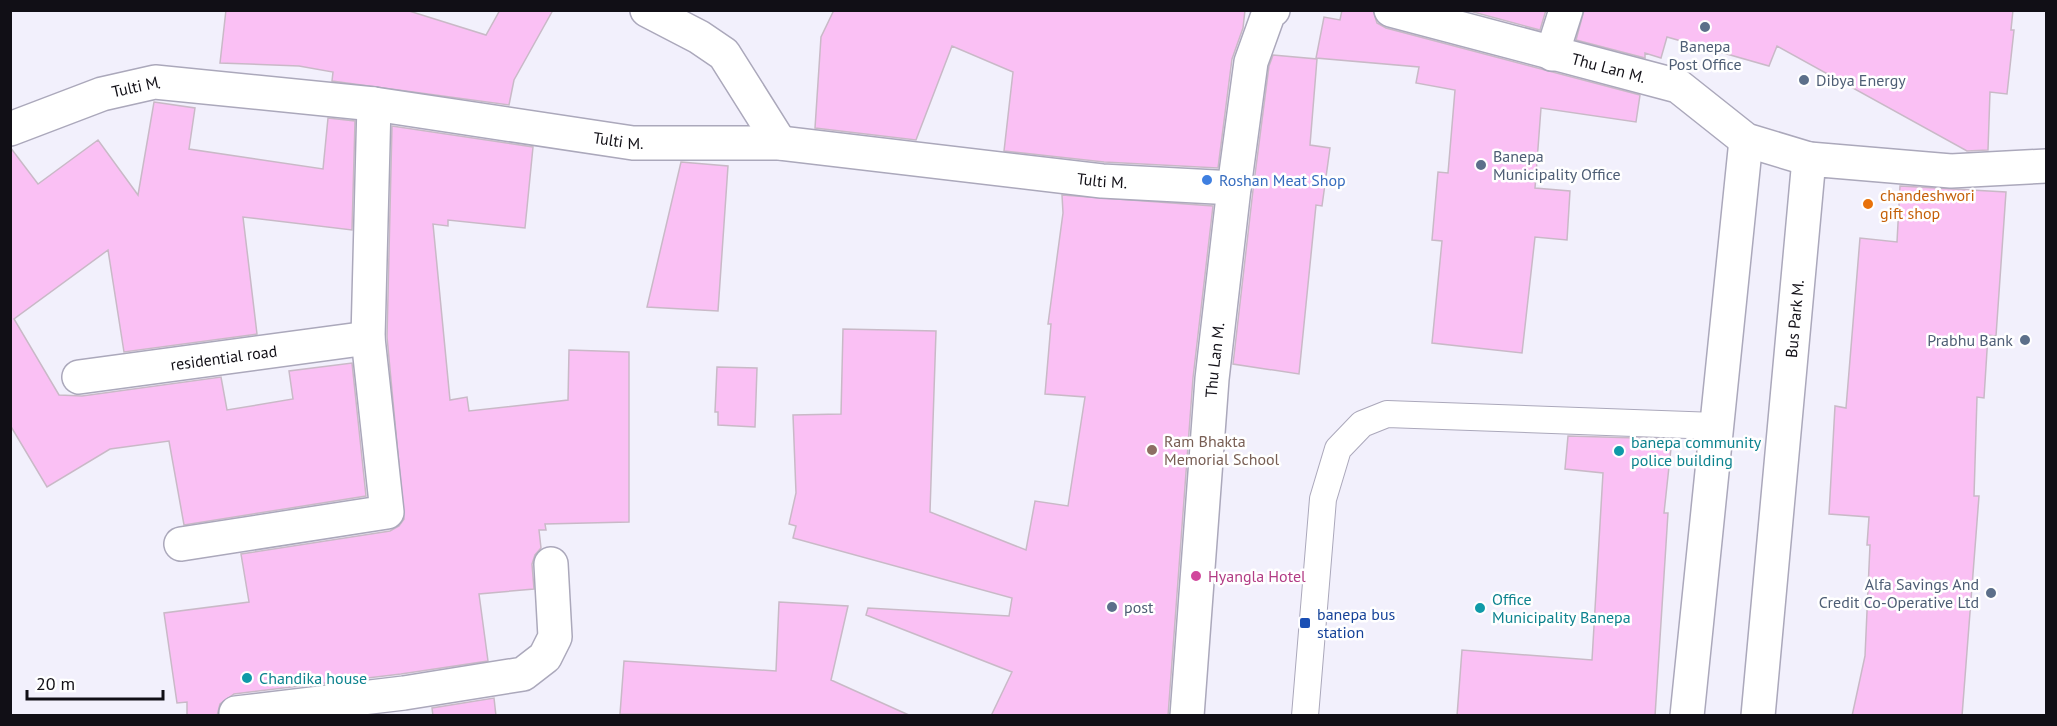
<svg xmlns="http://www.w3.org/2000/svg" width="2057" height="726" font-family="'PT Sans',sans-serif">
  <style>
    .building { fill: #fac0f4; stroke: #c9b9c7; stroke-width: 1.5 }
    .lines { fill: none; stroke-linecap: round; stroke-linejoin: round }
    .lane-casing { stroke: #aba8bb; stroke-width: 28 }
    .street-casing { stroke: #aba8bb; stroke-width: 36 }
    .lane { stroke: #fff; stroke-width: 26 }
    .street { stroke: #fff; stroke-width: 33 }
    .service-dot { fill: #5c6f8a; stroke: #fff; stroke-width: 2 }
    .shop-dot { fill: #3f7fe0; stroke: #fff; stroke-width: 2 }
    .food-dot { fill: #e8710a; stroke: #fff; stroke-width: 2 }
    .education-dot { fill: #8d6e63; stroke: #fff; stroke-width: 2 }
    .culture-dot { fill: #0f9aa8; stroke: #fff; stroke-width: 2 }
    .hotel-dot { fill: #d1479c; stroke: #fff; stroke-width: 2 }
    .transit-dot { fill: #1a4fb4; stroke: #fff; stroke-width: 2 }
    .labels { text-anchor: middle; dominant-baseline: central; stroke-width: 5; stroke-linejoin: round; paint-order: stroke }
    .service-label { font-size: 16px; fill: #4e5e75; stroke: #fff; text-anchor: start }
    .street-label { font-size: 16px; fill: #110f16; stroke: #fff }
    .shop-label { font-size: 16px; fill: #366cbe; stroke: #fff; text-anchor: start }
    .food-label { font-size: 16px; fill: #c56008; stroke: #fff; text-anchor: start }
    .education-label { font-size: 16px; fill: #785e54; stroke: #fff; text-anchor: start }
    .culture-label { font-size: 16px; fill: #0d838f; stroke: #fff; text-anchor: start }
    .hotel-label { font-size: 16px; fill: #b23c85; stroke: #fff; text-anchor: start }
    .transit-label { font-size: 16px; fill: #164399; stroke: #fff; text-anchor: start }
  </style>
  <rect width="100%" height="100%" fill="#f2f0fc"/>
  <path class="building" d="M226,10H406L486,35L500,10H553L514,80L509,105L332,81L333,72L299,66L220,63Z
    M834,10H1245L1243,28L1232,59L1218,168L1104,162L1004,151L1013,72L952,46L916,140L815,128L821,37Z
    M1342,10H1373L1377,23L1386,28L1640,95L1636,122L1541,108L1535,188L1570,191L1567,240L1535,237L1522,353L1432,343L1442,241L1432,240L1438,172L1448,173L1455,90L1416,83L1419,67L1316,58L1324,17L1340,20Z
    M1466,10H1546L1540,30Z
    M1584,10H2013L2011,30H2014L2007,94L1990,92L1988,150L1967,151L1777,46L1769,66L1667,37L1661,58L1645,53V58L1576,40Z
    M1273,55L1317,59L1310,145L1330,148L1322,206L1316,205L1299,374L1233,364L1253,190L1269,66Z
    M154,102L195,108L189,149L323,169L328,118L355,121L352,230L243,217L257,334L124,352L108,250L14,319L59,395L82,396L221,377L227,410L293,399L289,371L352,363L366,496L184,525L169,441L110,449L47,487L10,425V147L38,184L98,140L138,195Z
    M392,126L533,147L525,228L448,220V226L433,224L450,400L467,397L469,411L568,400L569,350L629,352V522L545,524L546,530H539L541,548L535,555L532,564L534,589L479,594L488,661L401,674L234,694L220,704L217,716H187V702L177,703L164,613L249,602L241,554L390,531L399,526L404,519L387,337Z
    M681,162L728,166L718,311L647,307Z
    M1900,186L2006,192L1996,336L1988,335L1984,398L1977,397L1974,496H1979L1962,716H1852L1865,656L1870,545H1867L1869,517L1829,514L1835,406L1846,408L1860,238L1897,242Z
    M1062,195L1213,206L1193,378L1168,716H991L1012,672L866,615L868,608L1009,616L1012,598L793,538L796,526L789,524L796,493L793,415L841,414L843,329L936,331L930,512L1026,550L1035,501L1068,506L1085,397L1045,394L1051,324H1048L1063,213Z
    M717,367L757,368L755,427L718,425V412H715Z
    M1568,436L1672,439L1664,513H1668L1655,716H1457L1462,650L1592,660L1603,473L1565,469Z
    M779,602L848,606L831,680L911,716L620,714L624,661L776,671Z
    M494,698L496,716H433L432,708Z"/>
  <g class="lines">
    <defs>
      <path id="lane" d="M1305,716L1323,499L1338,449L1362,424L1387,414L1716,426"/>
      <g id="street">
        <path d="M647,10L699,37L724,54L780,143"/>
        <path id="s1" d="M1391,10L1678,86L1746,140L1809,159"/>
        <path d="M1552,54L1566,10"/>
        <path id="s2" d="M10,129L102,94L155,82L374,104L633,143H780L1102,181L1234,188"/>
        <path id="s3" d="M79,377L368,338"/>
        <path d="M181,544L387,512L368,338L374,104"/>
        <path d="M236,716V713L404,693L523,674L545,657L555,637L551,564"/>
        <path id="s4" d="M1187,716L1212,379L1234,188L1251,62L1269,12L1273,10"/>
        <path d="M1687,716L1746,140"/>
        <path id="s5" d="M1758,716L1809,159L1951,171L2046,166"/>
      </g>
    </defs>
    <use href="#lane" class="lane-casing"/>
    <use href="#street" class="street-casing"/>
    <use href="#lane" class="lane"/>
    <use href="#street" class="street"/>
  </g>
  <g class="service-dot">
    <circle cx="1705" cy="27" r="6"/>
    <circle cx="1804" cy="80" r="6"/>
    <circle cx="1481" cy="165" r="6"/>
    <circle cx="2025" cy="340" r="6"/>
    <circle cx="1991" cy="593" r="6"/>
    <circle cx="1112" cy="607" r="6"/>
  </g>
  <circle class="shop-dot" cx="1207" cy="180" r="6"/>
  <circle class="food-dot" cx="1868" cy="204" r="6"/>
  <circle class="education-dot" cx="1152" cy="450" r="6"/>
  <g class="culture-dot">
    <circle cx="1619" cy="451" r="6"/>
    <circle cx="1480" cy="608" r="6"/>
    <circle cx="247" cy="678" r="6"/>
  </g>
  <circle class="hotel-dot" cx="1196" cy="576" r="6"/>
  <rect class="transit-dot" x="1299" y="617" width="12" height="12" rx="3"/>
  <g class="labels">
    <g class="service-label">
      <text x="1705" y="46" text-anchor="middle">Banepa<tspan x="1705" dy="18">Post Office</tspan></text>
      <text x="1816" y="80">Dibya Energy</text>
      <text x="1493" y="156">Banepa<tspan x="1493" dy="18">Municipality Office</tspan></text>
      <text x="2013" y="340" text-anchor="end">Prabhu Bank</text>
      <text x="1979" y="584" text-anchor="end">Alfa Savings And<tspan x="1979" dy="18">Credit Co-Operative Ltd</tspan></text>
      <text x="1124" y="607">post</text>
    </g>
    <g class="street-label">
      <text stroke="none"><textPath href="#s1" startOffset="225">Thu Lan M.</textPath></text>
      <text stroke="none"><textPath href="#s2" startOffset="134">Tulti M.</textPath></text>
      <text stroke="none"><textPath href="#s2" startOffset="620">Tulti M.</textPath></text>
      <text stroke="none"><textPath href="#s2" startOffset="1106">Tulti M.</textPath></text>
      <text stroke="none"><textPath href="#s5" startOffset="399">Bus Park M.</textPath></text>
      <text stroke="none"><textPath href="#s3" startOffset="146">residential road</textPath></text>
      <text stroke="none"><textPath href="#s4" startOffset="357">Thu Lan M.</textPath></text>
    </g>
    <g class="shop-label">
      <text x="1219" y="180">Roshan Meat Shop</text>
    </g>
    <g class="food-label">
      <text x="1880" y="195">chandeshwori<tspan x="1880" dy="18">gift shop</tspan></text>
    </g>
    <g class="education-label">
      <text x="1164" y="441">Ram Bhakta<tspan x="1164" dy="18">Memorial School</tspan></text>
    </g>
    <g class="culture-label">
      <text x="1631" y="442">banepa community<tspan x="1631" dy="18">police building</tspan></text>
      <text x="1492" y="599">Office<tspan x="1492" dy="18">Municipality Banepa</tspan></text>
      <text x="259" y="678">Chandika house</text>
    </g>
    <g class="hotel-label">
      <text x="1208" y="576">Hyangla Hotel</text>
    </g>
    <g class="transit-label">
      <text x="1317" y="614">banepa bus<tspan x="1317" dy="18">station</tspan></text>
    </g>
  </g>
  <rect width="2057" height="726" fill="none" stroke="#110f16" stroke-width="24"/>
  <path d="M27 690v9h136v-9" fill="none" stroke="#110f16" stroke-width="3"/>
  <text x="36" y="690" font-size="18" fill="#110f16" stroke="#ffffff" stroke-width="4.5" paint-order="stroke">20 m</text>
</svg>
